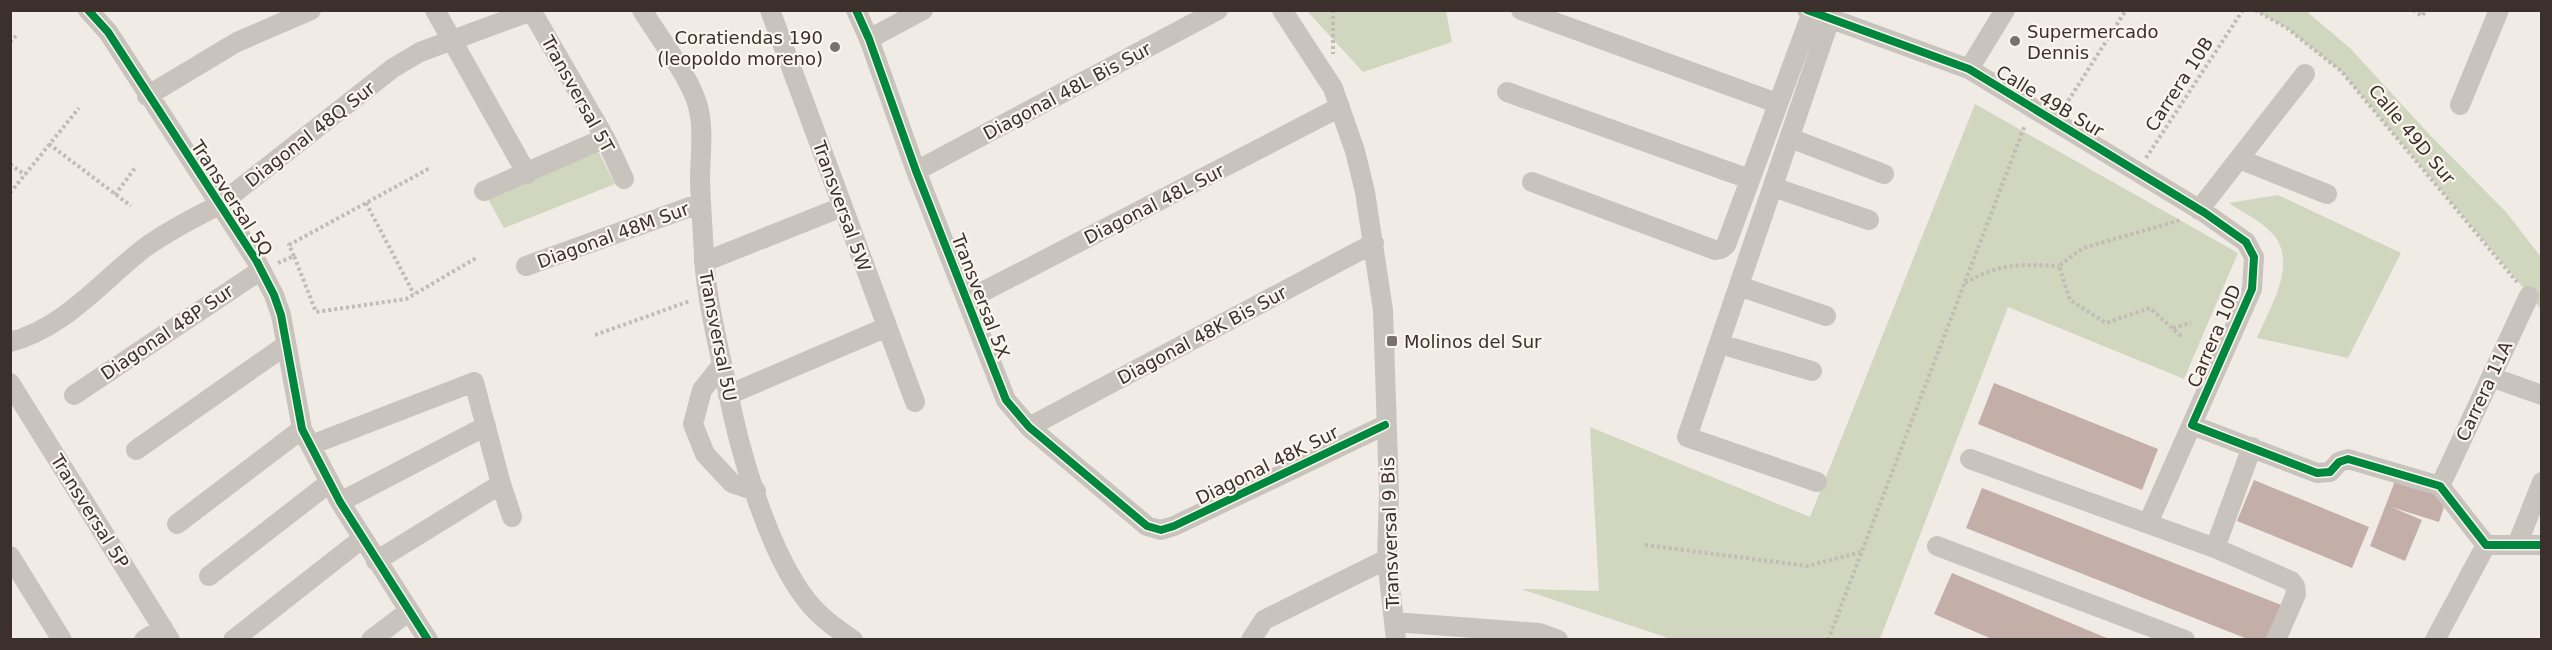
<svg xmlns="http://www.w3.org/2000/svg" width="2552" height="650" font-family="'DejaVu Sans',sans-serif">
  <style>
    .green { fill: #d1d6bf }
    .building { fill: #c3afa7 }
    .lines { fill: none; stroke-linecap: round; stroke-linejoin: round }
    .path { stroke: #c2bbb6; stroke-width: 4; stroke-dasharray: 3 3; stroke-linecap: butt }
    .minor { stroke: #c9c3be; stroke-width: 20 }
    .cycleway-casing { stroke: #fbf5ee; stroke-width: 11 }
    .cycleway { stroke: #00873e; stroke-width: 8 }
    .poi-dot { fill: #7a716c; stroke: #fbf5ee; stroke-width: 2 }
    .labels { text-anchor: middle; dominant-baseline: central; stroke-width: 4.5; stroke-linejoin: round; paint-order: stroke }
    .poi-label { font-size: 18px; fill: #3b302b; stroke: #fbf5ee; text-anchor: start }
    .street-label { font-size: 18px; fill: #3b302b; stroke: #fbf5ee }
  </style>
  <rect width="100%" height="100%" fill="#f0ebe5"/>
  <path class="green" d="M1307,11H1446L1452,42L1363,72Z
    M2256,11H2306L2350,48L2429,134L2506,212L2541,257V309L2341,71L2287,28Z
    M1975,104L2238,253L2184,379L2008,307L1880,639H1671L1521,589L1599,591L1590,427L1810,517Z
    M597,149L615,184L504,228L487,197Z
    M2278,195L2401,253L2348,358L2257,338C2270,308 2299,262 2272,233C2261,221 2242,212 2229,203Z"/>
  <path class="building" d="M1994,383L2158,449L2142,490L1978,424Z
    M2254,480L2369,527L2352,568L2237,521Z
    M2395,481L2447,498L2439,522L2391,507L2422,520L2405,561L2370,546Z
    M1982,488L2284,606L2270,640H2250L1966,528Z
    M1952,573L2109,639V640H1994L1934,614Z"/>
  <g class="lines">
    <path class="path" d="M1333,10V54
      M2255,10L2287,28L2341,71L2517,282
      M2413,10L2422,16L2426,10
      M10,42L16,36
      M2065,106L2126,10
      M49,144L131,206
      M2146,158L2243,10
      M10,164L25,175
      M10,193L79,108
      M115,195L135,168
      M366,203L414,294
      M294,256L289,245L430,168
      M278,263L294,256L316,312L406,299L478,257
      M1965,283C2000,263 2020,264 2059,266
      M2173,328L2191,323
      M595,335L690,301
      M2181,336L2150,308L2106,323L2070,300L2059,266L2083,248L2181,220
      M1645,545L1807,566L1862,552
      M1828,640L2025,125"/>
    <path class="minor" d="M88,10L108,32L256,260L274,295L281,315L302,429L340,502L428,640
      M435,10L527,174
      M531,10L605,138L624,179
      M642,10C658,36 686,72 696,100C705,124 700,155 700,181C701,207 703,232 704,258C707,302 718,344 727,387C739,450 768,552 808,602C821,618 836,628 853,640
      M770,10L915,402
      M856,10L869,39L916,171L1006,400L1029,427L1147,526L1161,530L1174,526L1385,425
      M1282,10L1333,88L1355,151L1365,192L1383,310L1389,492L1387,559L1396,640
      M1521,10L1777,103
      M1807,10L1969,69L2205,213L2246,242L2254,257L2252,289L2148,523
      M869,39L923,10
      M1969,69L2005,10
      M1507,92L1749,179
      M147,96L237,42L311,10
      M2460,105L2499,10
      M1790,138L1884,174
      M2239,159L2327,194
      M916,171L1218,10
      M1532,182L1715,250L1721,249L1726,245L1812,12
      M1773,187L1869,220
      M484,191L605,138
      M2199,210L2305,74
      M704,262L842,207
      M526,266L701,203
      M1739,286L1826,316
      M967,300L1340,107
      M10,342C64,328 101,282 143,249C166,232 193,218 219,205L393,68L420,52L534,10
      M1720,344L1812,371
      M721,366L702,390L693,424L705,454L732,483L756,491
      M2491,377L2542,395
      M10,383L170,640
      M74,395L261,270
      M728,395L887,327
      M2192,425L2317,473L2330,472L2339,462L2348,459L2440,486L2486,545H2542
      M1029,427L1374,243
      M311,445L474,382L501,484L512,517
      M136,450L286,345
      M1970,459L2215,548L2291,581L2295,586L2296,594L2276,640
      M1817,482L1687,437L1830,19
      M2440,486L2529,296
      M340,502L486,426
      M177,524L302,429
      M2517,545L2542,482
      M1937,546L2185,640
      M2215,548L2252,447
      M10,556L62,640
      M376,561L501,484
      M209,576L329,483
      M1394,622L1539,633L1558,640
      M144,640L163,628
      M233,640L363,538
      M371,640L409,611
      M1251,640L1264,620L1387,559
      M2435,640L2486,545"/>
    <defs>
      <path id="cycleway" d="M88,10L108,32L256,260L274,295L281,315L302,429L340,502L428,640
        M856,10L869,39L916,171L1006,400L1029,427L1147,526L1161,530L1174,526L1385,425
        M1807,10L1969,69L2205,213L2246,242L2254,257L2252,289L2192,425L2317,473L2330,472L2339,462L2348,459L2440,486L2486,545H2542"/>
    </defs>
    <use href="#cycleway" class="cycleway-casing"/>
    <use href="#cycleway" class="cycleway"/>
  </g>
  <g class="poi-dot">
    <circle cx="2015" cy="41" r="6"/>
    <circle cx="835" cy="47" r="6"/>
    <rect x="1386" y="335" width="12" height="12" rx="3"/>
  </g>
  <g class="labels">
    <g class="poi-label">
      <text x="2027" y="31">Supermercado<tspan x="2027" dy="21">Dennis</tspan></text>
      <text x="823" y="37" text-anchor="end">Coratiendas 190<tspan x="823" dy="21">(leopoldo moreno)</tspan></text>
      <text x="1404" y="341">Molinos del Sur</text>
    </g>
    <g class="street-label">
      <text transform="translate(2179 84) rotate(-57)">Carrera 10B</text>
      <text transform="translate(1067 91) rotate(-28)">Diagonal 48L Bis Sur</text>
      <text transform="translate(578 94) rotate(61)">Transversal 5T</text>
      <text transform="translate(2050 101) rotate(31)">Calle 49B Sur</text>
      <text transform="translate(310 134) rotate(-38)">Diagonal 48Q Sur</text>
      <text transform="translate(2412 134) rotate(50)">Calle 49D Sur</text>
      <text transform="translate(232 198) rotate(57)">Transversal 5Q</text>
      <text transform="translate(1154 204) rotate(-27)">Diagonal 48L Sur</text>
      <text transform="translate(842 206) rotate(70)">Transversal 5W</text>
      <text transform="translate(613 235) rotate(-20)">Diagonal 48M Sur</text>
      <text transform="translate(981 296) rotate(69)">Transversal 5X</text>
      <text transform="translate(167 332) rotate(-34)">Diagonal 48P Sur</text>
      <text transform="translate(1202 335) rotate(-28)">Diagonal 48K Bis Sur</text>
      <text transform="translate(718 336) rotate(79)">Transversal 5U</text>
      <text transform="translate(2214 336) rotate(-67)">Carrera 10D</text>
      <text transform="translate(2484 391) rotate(-65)">Carrera 11A</text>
      <text transform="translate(1267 465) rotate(-26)">Diagonal 48K Sur</text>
      <text transform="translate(90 511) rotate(58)">Transversal 5P</text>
      <text transform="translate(1390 533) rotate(-92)">Transversal 9 Bis</text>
    </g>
  </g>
  <rect width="2552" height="650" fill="none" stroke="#3b302b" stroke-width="24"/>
</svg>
